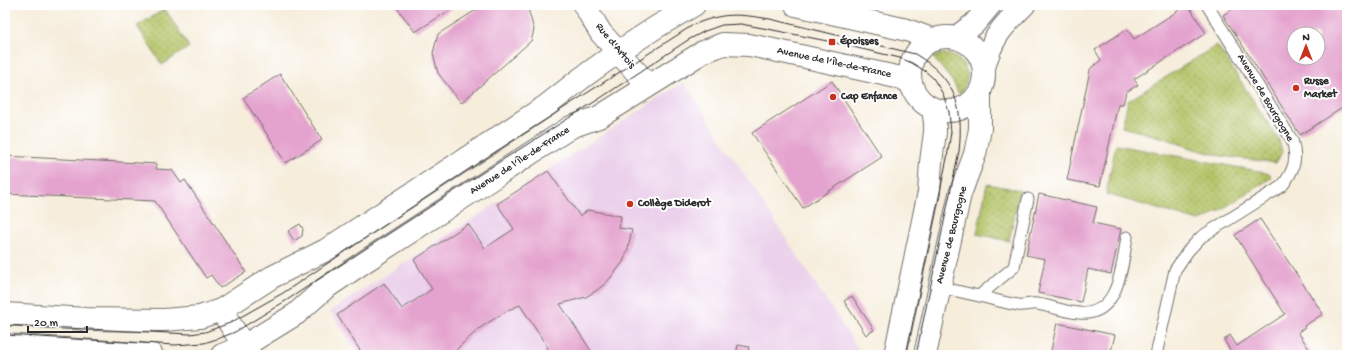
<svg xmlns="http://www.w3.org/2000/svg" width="1352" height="360" font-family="'Gochi Hand',sans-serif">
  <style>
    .built { fill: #ebd1eb }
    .grass { fill: url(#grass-dots); stroke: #6f7748 }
    .building { fill: #e4a3ce; fill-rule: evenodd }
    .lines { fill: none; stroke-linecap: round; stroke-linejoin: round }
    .service-casing { stroke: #726f69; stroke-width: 13 }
    .minor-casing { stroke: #726f69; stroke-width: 24 }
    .tertiary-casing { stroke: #726f69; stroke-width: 24 }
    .service { stroke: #fff; stroke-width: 11 }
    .minor { stroke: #fff; stroke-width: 22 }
    .tertiary { stroke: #fff; stroke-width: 22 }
    .tram { stroke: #2b2b2b; stroke-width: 1 }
    .poi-dot { fill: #c8321e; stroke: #fff; stroke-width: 1.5 }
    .labels { text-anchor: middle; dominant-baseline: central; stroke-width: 4; stroke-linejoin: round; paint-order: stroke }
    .poi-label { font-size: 11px; font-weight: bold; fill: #2b2b2b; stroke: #fff; text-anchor: start }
    .street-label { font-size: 11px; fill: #2b2b2b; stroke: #fff }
  </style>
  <defs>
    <pattern id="grass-dots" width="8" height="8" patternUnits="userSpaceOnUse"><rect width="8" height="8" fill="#b3c366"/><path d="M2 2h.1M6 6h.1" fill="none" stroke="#929f54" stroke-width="1.8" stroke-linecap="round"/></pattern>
  </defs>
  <rect width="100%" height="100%" fill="#fff"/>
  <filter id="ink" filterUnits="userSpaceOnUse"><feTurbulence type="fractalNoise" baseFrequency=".025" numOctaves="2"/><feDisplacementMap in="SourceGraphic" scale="8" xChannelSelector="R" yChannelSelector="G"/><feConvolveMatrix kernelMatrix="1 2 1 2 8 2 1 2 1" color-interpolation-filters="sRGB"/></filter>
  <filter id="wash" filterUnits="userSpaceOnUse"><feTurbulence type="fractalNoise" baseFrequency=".012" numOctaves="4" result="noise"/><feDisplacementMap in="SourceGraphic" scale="16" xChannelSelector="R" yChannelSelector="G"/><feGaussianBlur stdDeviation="0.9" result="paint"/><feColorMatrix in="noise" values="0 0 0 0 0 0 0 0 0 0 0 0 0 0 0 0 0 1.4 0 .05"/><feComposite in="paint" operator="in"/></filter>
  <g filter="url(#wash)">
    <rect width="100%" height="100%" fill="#f6eddb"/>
    <path class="built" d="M684,82L862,355H359L330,311Z"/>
    <path class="grass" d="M165,9L189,47L162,65L137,26Z
      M1217,45L1279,140L1282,152L1276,163L1221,156L1194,149L1164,138L1122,127L1128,101Z
      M945,54C966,57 975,78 959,94L953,82L933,57L938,55Z
      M1116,145L1258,171L1270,174L1271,178L1208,218L1199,221L1106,194Z
      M987,184L1020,190L1009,241L977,234Z"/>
    <g id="blocks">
      <path class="building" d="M395,5H458L415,32Z
        M484,5H527L534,30L531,41L461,103L438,73L433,53L438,34Z
        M1187,5H1188L1206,33L1134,79L1138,85L1126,92L1123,104H1118L1100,186L1067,180L1090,70L1091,68L1101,60L1095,50L1127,29L1134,39Z
        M1239,5H1347V105L1300,135L1223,15ZM1294,34H1318V58H1294Z
        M280,74L322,140L286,163L243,98Z
        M832,81L882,157L803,208L752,133Z
        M5,156L157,164L156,169L172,170L181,183L185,180L246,272L220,288L211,275L206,278L155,201L5,194Z
        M548,171L580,216L588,210L621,216L619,228L632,230L628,249L623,262L616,271L606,283L597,290L586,297L560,304L594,355H542L548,348L520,305L508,310L480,328L460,346L452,355H363L337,315L384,283L402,309L432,289L414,260L468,224L485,248L514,229L497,204Z
        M1039,194L1097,207L1093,223L1121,229L1111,274L1088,269L1081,302L1038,293L1045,259L1026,255Z
        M1260,219L1323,314L1304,326L1305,328L1298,332L1313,355H1233L1224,340L1230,335L1237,346L1285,314L1235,235Z
        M300,224L303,229L302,236L294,241L288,231Z
        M852,296L874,330L866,335L844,301Z
        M1057,323L1115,335L1110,355H1050Z
        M738,345L749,347L747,355H736Z"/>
    </g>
  </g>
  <g filter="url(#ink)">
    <use href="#blocks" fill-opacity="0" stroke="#726f69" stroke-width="1"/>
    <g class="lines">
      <defs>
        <path id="service" d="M1028,199L1014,267L979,296C992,299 1005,303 1018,305C1024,306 1031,303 1037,304C1051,306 1065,312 1079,313C1119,317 1122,266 1127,237
          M939,287L979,296
          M1156,355L1175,270L1188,251L1201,237L1282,186C1294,171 1298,159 1292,140L1207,5"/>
        <path id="minor" d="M584,5L601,33L648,85
          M955,38L974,24L990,5
          M984,68C992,37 1002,27 1024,5
          M221,310L250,355"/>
        <path id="tertiary" d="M796,5L907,30L934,40
          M910 74a37 37 0 1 1 74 0a37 37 0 1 1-74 0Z
          M5,314L86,319L164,320L200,317L221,310L272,277L326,250L546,106L583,77L618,52L658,26L694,5
          M5,345L152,355
          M222,355L244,346L296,314L324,289L367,260L571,127L599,117L703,52L723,44L749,45L764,48L901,78L911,83
          M895,355L929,192L931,162L935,132V123L933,109
          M925,355L960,194L975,154L980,129V92"/>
      </defs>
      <use href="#service" class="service-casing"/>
      <use href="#minor" class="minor-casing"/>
      <use href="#tertiary" class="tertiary-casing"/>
      <use href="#service" class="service"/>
      <use href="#minor" class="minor"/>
      <use href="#tertiary" class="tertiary"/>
      <path class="tram" d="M5,325L190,334L205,332L230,323L283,293L478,163L693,25C724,12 738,14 770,19L915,54C955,78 964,106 959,151L916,355
        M5,335L175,345L204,343L220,338L235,332L287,300L485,171L599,99L688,40L705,31L722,25L741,24L768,29L832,42L900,58L912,63L925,71L933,78L943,94L949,112L951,132L947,158L906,355"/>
    </g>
  </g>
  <g class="poi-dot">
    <rect x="828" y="38" width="8" height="8" rx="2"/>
    <circle cx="1296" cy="88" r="4"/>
    <circle cx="833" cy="97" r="4"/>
    <circle cx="630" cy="204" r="4"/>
  </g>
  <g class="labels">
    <g class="poi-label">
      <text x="840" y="42">Époisses</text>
      <text x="1304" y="82">Russe<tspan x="1304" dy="13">Market</tspan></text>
      <text x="841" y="97">Cap Enfance</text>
      <text x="638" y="204">Collège Diderot</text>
    </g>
    <g class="street-label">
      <text transform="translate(615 46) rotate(50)">Rue d'Artois</text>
      <text transform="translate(834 63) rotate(12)">Avenue de l’Île-de-France</text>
      <text transform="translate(1265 98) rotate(59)">Avenue de Bourgogne</text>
      <text transform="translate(520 161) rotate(-33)">Avenue de l’Île-de-France</text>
      <text transform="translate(952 235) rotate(-76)">Avenue de Bourgogne</text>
    </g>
  </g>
  <rect width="1352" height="360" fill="none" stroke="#fff" stroke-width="20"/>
  <g transform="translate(1306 46)"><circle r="19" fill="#ffffff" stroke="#aaaaaa"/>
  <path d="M0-3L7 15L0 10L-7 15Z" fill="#c8321e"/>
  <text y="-6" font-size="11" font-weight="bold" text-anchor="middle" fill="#2b2b2b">N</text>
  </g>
  <path d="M28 326v6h59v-6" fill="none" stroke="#2b2b2b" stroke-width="2"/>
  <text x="34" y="326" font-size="12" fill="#2b2b2b" stroke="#ffffff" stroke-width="3" paint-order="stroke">20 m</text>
</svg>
